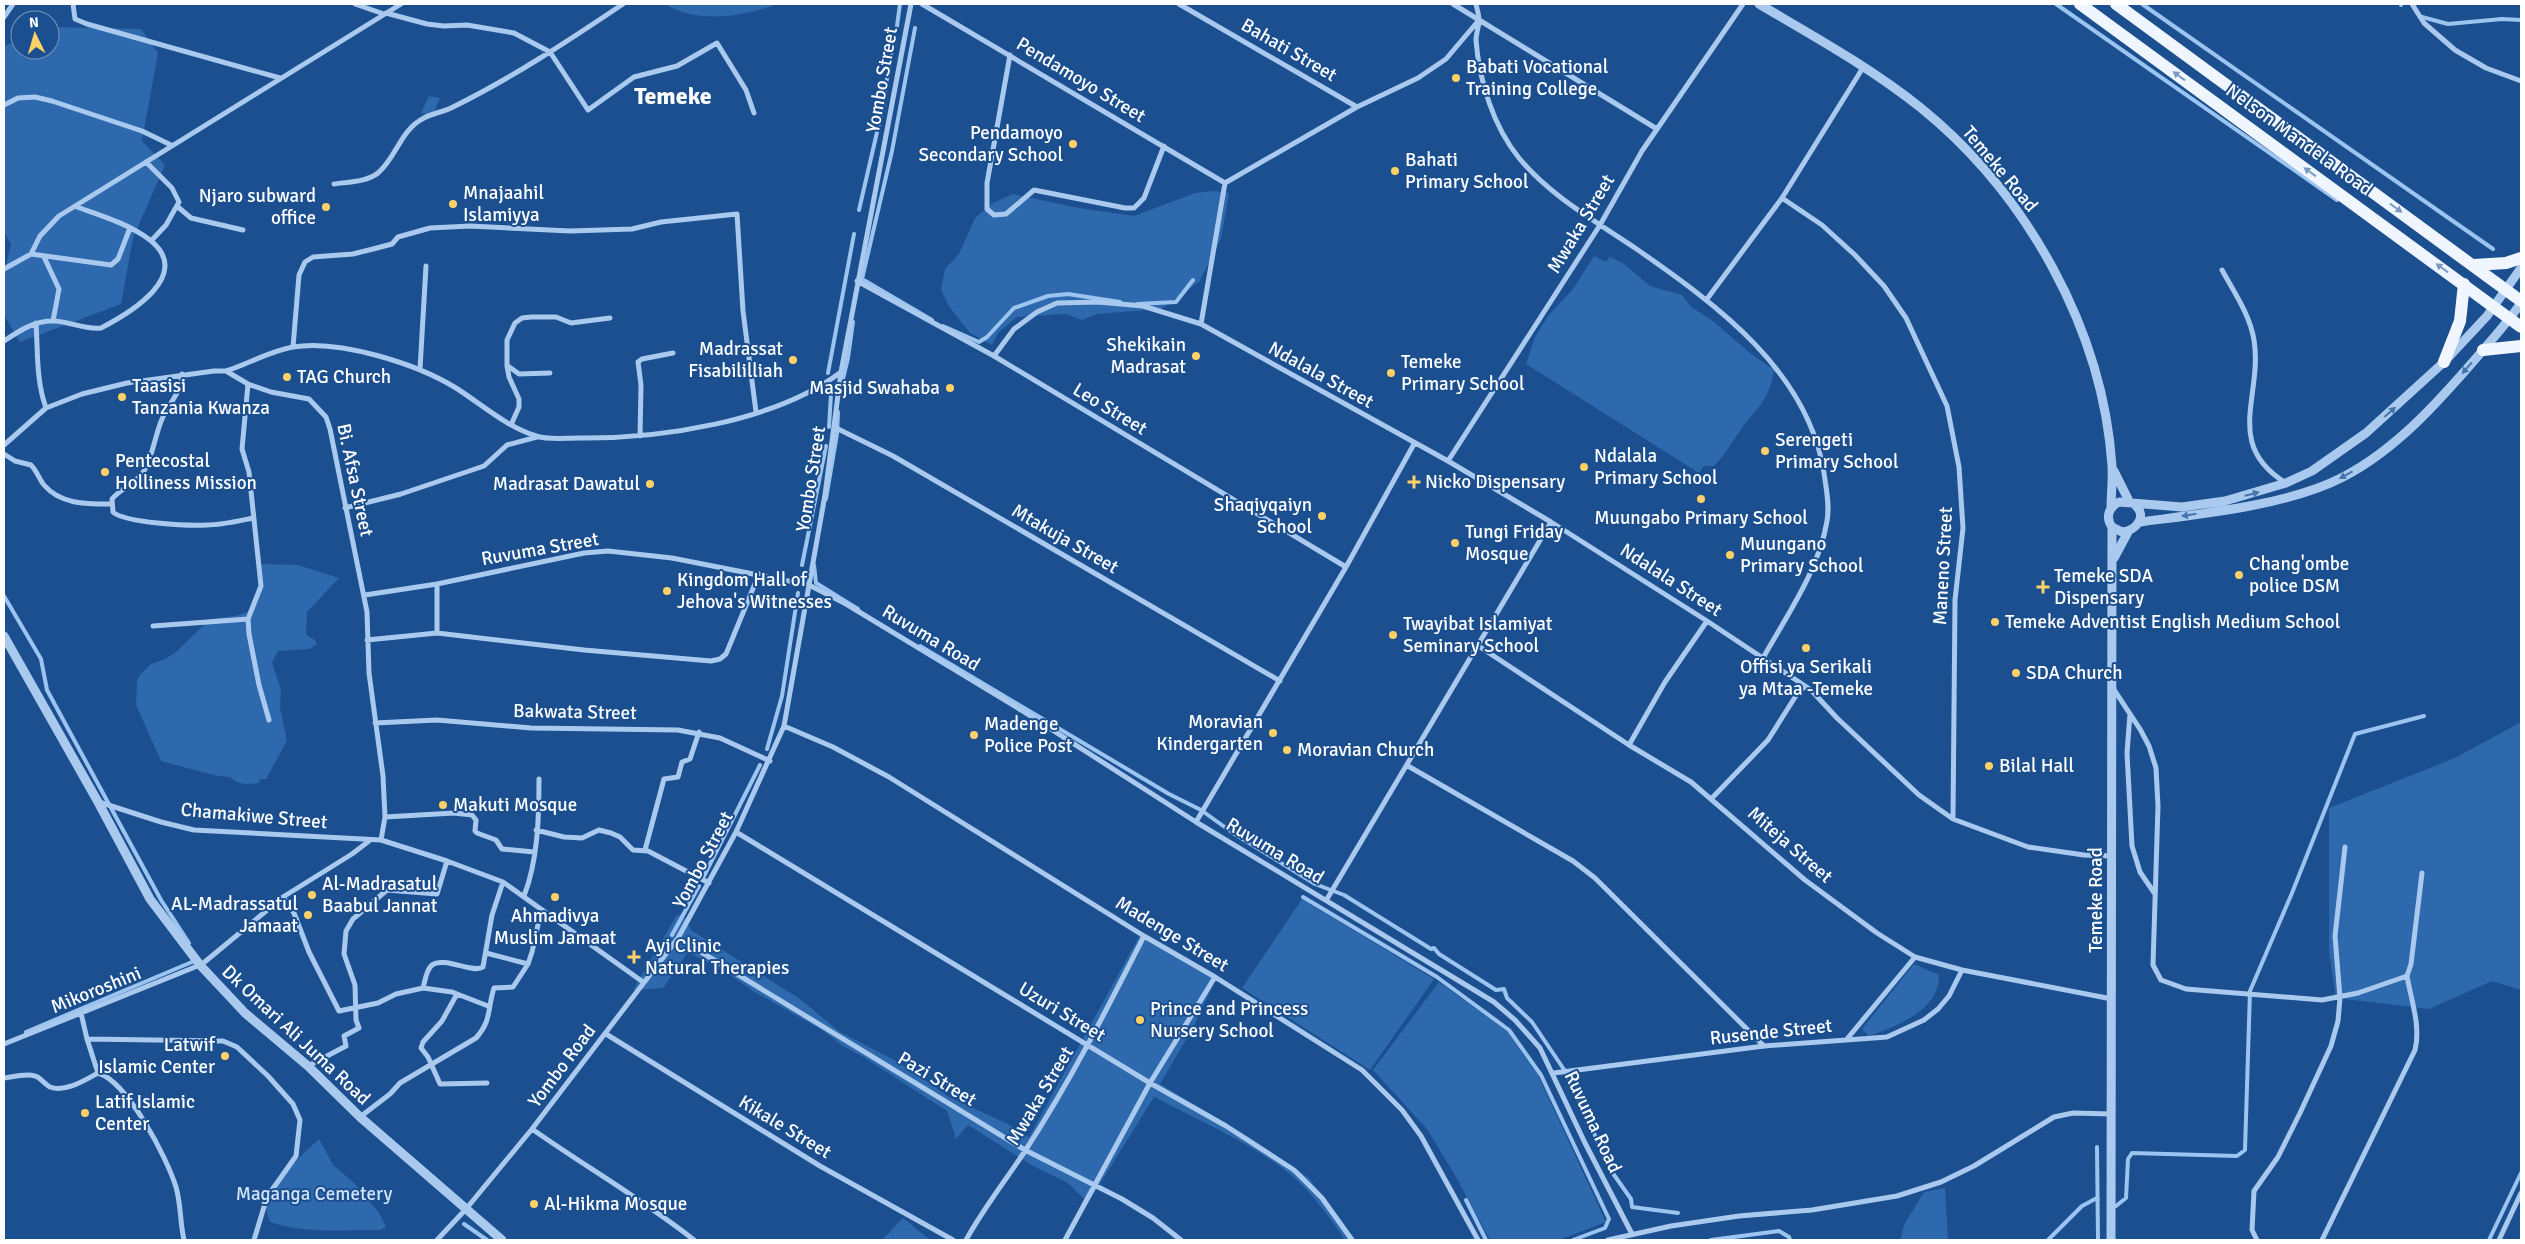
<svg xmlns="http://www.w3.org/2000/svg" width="2525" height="1244" font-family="Signika,sans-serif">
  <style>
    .green { fill: #2e69ad }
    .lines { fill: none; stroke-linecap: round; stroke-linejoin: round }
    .stream { stroke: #9cc4f0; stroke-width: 4 }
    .minor { stroke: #a9c9ee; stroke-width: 5 }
    .tertiary { stroke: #a9c9ee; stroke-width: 9 }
    .primary { stroke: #f0f6ff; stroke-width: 12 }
    .oneway { fill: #7b9ac1 }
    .oneway2 { fill: #4674ac }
    .poi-dot { fill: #ffd166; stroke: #1b4f8f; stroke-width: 2 }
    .labels { text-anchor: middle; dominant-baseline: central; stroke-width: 4; stroke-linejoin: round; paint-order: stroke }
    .street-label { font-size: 19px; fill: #fff; stroke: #1b4f8f }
    .poi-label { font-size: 19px; fill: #fff; stroke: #1b4f8f; text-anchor: start }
    .park-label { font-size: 19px; fill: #cfe3fa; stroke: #1b4f8f }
    .district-label { font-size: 24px; font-weight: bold; fill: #fff; stroke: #1b4f8f }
  </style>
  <rect width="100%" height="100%" fill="#1b4f8f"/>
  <path class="green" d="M665,4H777C744,17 696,24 665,4Z
    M53,27L141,29L158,53L142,141L165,165L133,238L121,304L20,342L4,315V274L11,244L4,232V46L20,40V50H50V28Z
    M429,96L440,98L433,115L421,113Z
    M1214,191L1229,193L1221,239L1199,282L1161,309L1097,314L1082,320L1066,314L1017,317L998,333L992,345L970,333L948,305L941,289L945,269L959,254L975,218L993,203L1013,194L1079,208L1134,216L1195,193Z
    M1594,256L1606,262L1610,257L1624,264L1650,286L1682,295L1691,307L1713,321L1750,353L1774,370C1769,402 1757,407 1740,431C1731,443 1725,455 1714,466H1704L1699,473L1526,364L1535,337L1548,316L1573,289Z
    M261,564L298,565L339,578L307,612L306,635L315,640L317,644L310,649L278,651L272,662L281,690L280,708L287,741L266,779H259L260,783C248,784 239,786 230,777L217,776L161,761L136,705L137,680L140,675L151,664L165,659L176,652L210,619L235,616L251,611L257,594Z
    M2521,722V990L2492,981L2429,1009L2336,998L2329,951V808L2455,758Z
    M1302,899L1434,979L1370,1070L1242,988Z
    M677,915L684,916L691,930L800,999L840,1032L898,1062L951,1098L1008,1124L1029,1137L1141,933L1217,976L1194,1026L1160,1084L1249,1137L1309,1178L1356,1240H1345C1329,1217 1313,1193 1291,1175C1255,1145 1196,1119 1154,1097L1088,1203L1068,1183L1033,1166L968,1125L956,1139L947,1111L865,1058L843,1046L822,1030L753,991L729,974L688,952L663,988L633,990Z
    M1914,964L1939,975C1939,1011 1897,1026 1869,1036L1862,1029Z
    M1439,982L1507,1031L1538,1075L1606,1222L1559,1240H1490L1456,1177L1427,1129L1373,1070Z
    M319,1139L333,1165L353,1182L379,1213L386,1227L380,1230C343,1230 306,1234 270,1222C266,1214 265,1204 269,1195C276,1179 306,1151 319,1139Z
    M1945,1188L1948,1240H1900L1904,1225L1924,1192Z
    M903,1218L930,1240H882Z"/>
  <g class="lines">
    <path class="stream" d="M2056,4L2337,200
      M2142,4L2493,249
      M2401,4V5
      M2422,17L2448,24L2502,19L2521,20
      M897,26L900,4
      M915,28L892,151L862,279L932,320
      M884,96L893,43
      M859,210L884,102
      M1137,304L1176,302L1193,280
      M943,326L979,342L987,337L1014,308L1048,296L1068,294L1120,302
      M828,373L854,234
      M842,383L848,358L853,322
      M828,386L831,394L829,427
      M826,499L837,434L838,412
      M802,565L826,446
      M814,565L816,583L858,609
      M4,596L41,659L47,690L161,900L189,943
      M920,646L1169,794L1201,810L1233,833L1315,884L1344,895L1431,949L1434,948L1439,954L1496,990L1504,989L1507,998L1532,1022L1565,1071L1612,1172L1631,1199L1632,1207L1678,1213
      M767,749L782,696L798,593
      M703,878L760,765
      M1303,897L1437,977L1509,1030L1541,1075L1609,1219L1605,1228L1573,1240
      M672,935L699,886
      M26,1032L192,962
      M2097,1147L2098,1240
      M1466,1200L1486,1240
      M2116,1206L2126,1198L2128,1159L2132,1153L2237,1156L2245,1150L2250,991L2292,893L2355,734L2424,716
      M464,1224L487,1240
      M1711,1240L1779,1231L1789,1237L1790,1240
      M2048,1240L2082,1206L2097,1198L2098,1200
      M2489,1240L2521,1173"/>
    <path class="minor" d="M73,4L75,19L87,24L280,78
      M355,4L384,14
      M922,4L1225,183L1357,107L1418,78L1446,59L1479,20
      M1179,4L1357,107
      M1453,4L1657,129
      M1476,4C1477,9 1479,15 1479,20C1479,27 1476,33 1476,40C1479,80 1493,126 1519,158C1551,197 1597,222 1638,250C1717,305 1808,371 1824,473C1826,488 1830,505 1827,521C1819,570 1787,615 1763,658
      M2412,4L2424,23L2455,50L2486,68L2521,81
      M386,13L427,24L444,26L467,25L514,33L550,52L588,110L634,77L677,66L717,43L746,90L754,113
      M4,17L13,4
      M1010,55L987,183V209L994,215L1006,214L1034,190L1125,208H1134L1144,198L1164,146
      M4,105L18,98L35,97L52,101L142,131L171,145
      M146,162L172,188L179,202L166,225L151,241
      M334,184C347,182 367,182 378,173C397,157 400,130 424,118C433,113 444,112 453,107C512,78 568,41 623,4
      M1782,198L1822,225L1855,255L1884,286L1906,318L1947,406L1959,467L1963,528L1955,600L1953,819
      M178,207L191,218L243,230
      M31,254L111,265L118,259L130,228
      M44,257L59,289L53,321
      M4,269L31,254L40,236L59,216L401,4
      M2222,270C2234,292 2250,315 2254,340C2263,396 2223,444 2286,483
      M857,281L994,356L1346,567
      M1707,299L1782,198L1864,66
      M36,323C38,353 36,380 46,408
      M1201,324L1225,183
      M4,341C19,331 35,320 55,321C71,322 85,330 101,328C130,313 194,275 150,240C129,224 102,216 77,207
      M293,347L299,275L305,262L313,257L353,254L373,249L392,244L398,237L430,228L470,226L570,231L632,229L661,222L737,214L743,311L756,412
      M994,356L1014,329L1037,312L1057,303L1098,302L1143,306L1201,324L1448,461L1551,522L1707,621L1811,690L1837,718L1919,795L1953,819L2028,847L2084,855L2112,856
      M508,366L519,374L550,373
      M420,369L426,266
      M226,371C248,364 270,351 293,347C339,339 417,364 456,388C481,404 507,427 536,436C548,440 565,438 578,438C659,439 775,422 841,372
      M182,374C182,392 169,403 162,419C155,435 153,456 144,471C136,484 121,488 112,499L113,512C125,523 189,526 207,525C222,525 238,521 253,518
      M248,384L242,449L249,472L261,586L248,619L249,634L259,685L269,720
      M511,425L519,407V399L509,377L507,366V340L515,323L522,318L531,317H556L571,323L610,318
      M834,427L893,456L1280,681
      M640,436L641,385L638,362L642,359L673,353
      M4,445L46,408L82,394L127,383L214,371H226L248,384L271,392L309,399L326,417L330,429L367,612L369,673L383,776L385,817L381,840
      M4,454L15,461L31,465C37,471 39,479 44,485C61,505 88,504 112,504
      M1448,461L1600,225L1642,151L1743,4
      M345,508L401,494L484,466L507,445L537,437
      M437,584V633
      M365,595L437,584L584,553L608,551L672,558L809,585L846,604L1021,710L1196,822L1494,1002L1515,1020L1540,1048L1585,1143L1632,1234
      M153,626L248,619
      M367,640L437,633L584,650L711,661L720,659L726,654L759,574
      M1477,645L1629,745L1691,782L1805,880L1877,933L1915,957L1962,970L2112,999
      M2113,688L2140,729L2149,746L2156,768L2158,806L2153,965L2161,980L2186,989L2322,1000L2358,993L2407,976L2411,964L2422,873
      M2130,714L2127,753L2132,846L2140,872L2155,894
      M375,723L437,720L531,728L678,730L720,738L770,761
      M784,726L833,747L889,777L1144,936L1215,977L1362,1070L1402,1110L1421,1136L1478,1240
      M1629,745L1665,682L1707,621
      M1408,766L1573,861L1595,878L1764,1046
      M1712,798L1768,740L1797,694L1805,686
      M99,802L161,822L194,830L381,840L447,861L503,882L643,982
      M385,817L454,813L472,815L476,820L475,831L477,833L496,840L502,849L534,852
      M1196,822L1346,567L1414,444
      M536,830L564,837L582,838L599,830L611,833L620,837L633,850L648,851L709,883
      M736,832L1150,1083L1226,1126L1294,1170L1322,1198L1352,1240
      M645,850L664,779L678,777L682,762L690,759L699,732
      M524,896C538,860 539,817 539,779
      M283,897L294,913L309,952L339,1011L378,1003L396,994L423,988L452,992L488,1006
      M1327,899L1551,522
      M678,938L1025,1150L1122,1199L1153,1218L1181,1240
      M486,953L528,964
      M201,965L283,897L352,854L369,841
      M423,988C425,981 426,970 432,965C444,956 473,974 483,967L492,915L503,882
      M457,994L442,1021L423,1042L421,1048L428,1057L440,1084L487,1083
      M81,1013L87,1039L98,1073C128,1082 167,1158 176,1187C181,1204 180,1223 184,1240
      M606,1034L820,1166L953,1240
      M87,1039L223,1041L237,1047L268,1076L293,1104L300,1120L296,1156L267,1197L254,1240
      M1847,1039L1915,957
      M4,1044L200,965
      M308,1066L346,1046L344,1036L359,1028L356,1020L355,985L344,954L346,931L353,919L387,890L437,894L447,861
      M1554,1073L1764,1046L1887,1037L1924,1020L1938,1009L1949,996L1962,970
      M4,1078C13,1077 26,1073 35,1076C40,1077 44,1084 50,1087C65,1093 85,1080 98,1073
      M360,1117L390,1094L400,1083L476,1038C492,1020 487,1010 494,988L513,987L528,964L532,952L541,911
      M532,1129C586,1167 642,1199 694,1240
      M437,1240L466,1209L532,1129L678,938L736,832L784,726L825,495L841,372L911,4
      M966,1240C983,1209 1005,1181 1025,1151C1070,1082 1107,1009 1144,936
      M1065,1240L1150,1083L1215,977
      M1608,1240L1671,1226L1739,1216L1812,1210L1897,1196L1941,1182L1974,1166L2054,1117L2073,1113L2111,1114
      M2257,1240L2252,1230L2254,1191L2278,1157L2300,1113L2331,1046L2338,1021L2340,998L2335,936L2345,847
      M2322,1240L2415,1050C2421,1026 2411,1000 2407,976
      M2499,1240L2521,1193"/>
    <path class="tertiary" d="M1759,4C1815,37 1871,68 1921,108C2027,194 2103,330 2112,466C2113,480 2111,494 2111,508
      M2114,471L2130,503
      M2135,505C2148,516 2136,531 2122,532L2112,527C2105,517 2109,507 2119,502L2182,507L2225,501L2286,483L2312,471L2366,433L2444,362L2487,316L2521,268
      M2140,522C2200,514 2290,505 2343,477C2397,449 2439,401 2478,356C2493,338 2508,322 2521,303
      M2114,558L2128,532
      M4,636L98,802L150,899L200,965L245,1013L308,1066L360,1117L502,1240
      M2111,1240L2112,527"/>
    <path class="primary" d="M2080,4L2521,327
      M2116,4L2521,301
      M2474,265L2506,263L2521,258
      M2483,350L2521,346
      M2444,362L2460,321L2464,284"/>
  </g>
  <defs><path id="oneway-solid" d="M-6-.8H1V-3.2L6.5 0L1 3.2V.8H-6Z" transform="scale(1.25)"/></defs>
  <g class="oneway">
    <use href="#oneway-solid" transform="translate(2179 76) rotate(-144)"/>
    <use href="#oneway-solid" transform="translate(2310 172) rotate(-144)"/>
    <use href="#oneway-solid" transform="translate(2396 208) rotate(36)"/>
    <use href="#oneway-solid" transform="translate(2442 268) rotate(-144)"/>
  </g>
  <g class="oneway2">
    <use href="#oneway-solid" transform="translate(2467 368) rotate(131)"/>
    <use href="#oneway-solid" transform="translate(2390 412) rotate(-41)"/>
    <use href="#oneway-solid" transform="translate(2346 475) rotate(151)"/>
    <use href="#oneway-solid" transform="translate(2252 494) rotate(-14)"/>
    <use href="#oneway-solid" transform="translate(2189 515) rotate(171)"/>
  </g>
  <g class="poi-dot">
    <circle cx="1456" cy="78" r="5"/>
    <circle cx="1073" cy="144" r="5"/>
    <circle cx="1395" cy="171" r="5"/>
    <circle cx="453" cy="204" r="5"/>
    <circle cx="326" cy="207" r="5"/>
    <circle cx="1196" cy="356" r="5"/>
    <circle cx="793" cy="360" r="5"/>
    <circle cx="1391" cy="373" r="5"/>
    <circle cx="287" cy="377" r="5"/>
    <circle cx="950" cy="388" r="5"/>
    <circle cx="122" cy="397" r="5"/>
    <circle cx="1765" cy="451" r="5"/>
    <circle cx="1584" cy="467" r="5"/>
    <circle cx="105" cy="472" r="5"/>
    <path d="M1411.5 474.5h5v5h5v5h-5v5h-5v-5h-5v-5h5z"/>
    <circle cx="650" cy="484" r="5"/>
    <circle cx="1701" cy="499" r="5"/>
    <circle cx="1322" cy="516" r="5"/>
    <circle cx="1455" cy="543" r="5"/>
    <circle cx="1730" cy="555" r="5"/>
    <circle cx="2239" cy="575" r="5"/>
    <path d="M2040.5 579.5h5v5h5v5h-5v5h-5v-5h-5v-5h5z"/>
    <circle cx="667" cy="591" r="5"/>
    <circle cx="1995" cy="622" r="5"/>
    <circle cx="1393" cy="635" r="5"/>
    <circle cx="1806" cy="648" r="5"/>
    <circle cx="2016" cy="673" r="5"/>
    <circle cx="1273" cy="733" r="5"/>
    <circle cx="974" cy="735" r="5"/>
    <circle cx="1287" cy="750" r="5"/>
    <circle cx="1989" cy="766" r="5"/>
    <circle cx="443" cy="805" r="5"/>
    <circle cx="312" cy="895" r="5"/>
    <circle cx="555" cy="897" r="5"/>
    <circle cx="308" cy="915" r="5"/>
    <path d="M631.5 949.5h5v5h5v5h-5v5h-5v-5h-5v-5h5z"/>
    <circle cx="1140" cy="1020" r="5"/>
    <circle cx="225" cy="1056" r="5"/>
    <circle cx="85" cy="1113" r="5"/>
    <circle cx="534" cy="1204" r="5"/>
  </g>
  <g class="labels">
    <g class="street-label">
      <text transform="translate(1289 50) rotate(30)">Bahati Street</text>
      <text transform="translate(882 80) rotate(-80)">Yombo Street</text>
      <text transform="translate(1081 80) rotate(31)">Pendamoyo Street</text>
      <text transform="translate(2299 140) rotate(36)">Nelson Mandela Road</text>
      <text transform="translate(2000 169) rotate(50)">Temeke Road</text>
      <text transform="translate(1581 224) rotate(-59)">Mwaka Street</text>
      <text transform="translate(1321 375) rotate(29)">Ndalala Street</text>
      <text transform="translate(1110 409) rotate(31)">Leo Street</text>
      <text transform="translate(811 479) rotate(-81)">Yombo Street</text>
      <text transform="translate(355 480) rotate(78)">Bi. Afsa Street</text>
      <text transform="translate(1065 539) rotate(30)">Mtakuja Street</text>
      <text transform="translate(540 549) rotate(-10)">Ruvuma Street</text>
      <text transform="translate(1943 566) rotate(-87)">Maneno Street</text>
      <text transform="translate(1671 580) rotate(33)">Ndalala Street</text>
      <text transform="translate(931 638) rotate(31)">Ruvuma Road</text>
      <text transform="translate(575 712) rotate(1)">Bakwata Street</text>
      <text transform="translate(254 816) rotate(5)">Chamakiwe Street</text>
      <text transform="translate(1790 845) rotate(41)">Miteja Street</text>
      <text transform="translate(1275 851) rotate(31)">Ruvuma Road</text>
      <text transform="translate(703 860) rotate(-62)">Yombo Street</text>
      <text transform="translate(2096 900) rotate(-90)">Temeke Road</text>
      <text transform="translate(1172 934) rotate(31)">Madenge Street</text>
      <text transform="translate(96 990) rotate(-22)">Mikoroshini</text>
      <text transform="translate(1062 1012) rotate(31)">Uzuri Street</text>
      <text transform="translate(1771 1032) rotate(-6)">Rusende Street</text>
      <text transform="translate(296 1035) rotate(43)">Dk Omari Ali Juma Road</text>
      <text transform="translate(562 1066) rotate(-53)">Yombo Road</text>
      <text transform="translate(937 1079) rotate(31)">Pazi Street</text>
      <text transform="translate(1040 1096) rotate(-59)">Mwaka Street</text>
      <text transform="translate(1593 1122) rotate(65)">Ruvuma Road</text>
      <text transform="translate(785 1127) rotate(31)">Kikale Street</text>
    </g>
    <g class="poi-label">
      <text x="1466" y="67">Babati Vocational<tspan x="1466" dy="22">Training College</tspan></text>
      <text x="1063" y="133" text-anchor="end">Pendamoyo<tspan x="1063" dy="22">Secondary School</tspan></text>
      <text x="1405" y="160">Bahati<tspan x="1405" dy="22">Primary School</tspan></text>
      <text x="463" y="193">Mnajaahil<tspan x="463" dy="22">Islamiyya</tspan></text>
      <text x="316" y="196" text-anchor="end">Njaro subward<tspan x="316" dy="22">office</tspan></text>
      <text x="1186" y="345" text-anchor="end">Shekikain<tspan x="1186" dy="22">Madrasat</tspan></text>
      <text x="783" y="349" text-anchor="end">Madrassat<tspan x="783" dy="22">Fisabililliah</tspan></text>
      <text x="1401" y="362">Temeke<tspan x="1401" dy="22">Primary School</tspan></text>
      <text x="297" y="377">TAG Church</text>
      <text x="132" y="386">Taasisi<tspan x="132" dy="22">Tanzania Kwanza</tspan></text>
      <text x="940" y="388" text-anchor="end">Masjid Swahaba</text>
      <text x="1775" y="440">Serengeti<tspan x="1775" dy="22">Primary School</tspan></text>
      <text x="1594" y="456">Ndalala<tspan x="1594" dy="22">Primary School</tspan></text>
      <text x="115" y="461">Pentecostal<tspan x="115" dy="22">Holliness Mission</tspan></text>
      <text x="1425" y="482">Nicko Dispensary</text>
      <text x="640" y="484" text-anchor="end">Madrasat Dawatul</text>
      <text x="1312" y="505" text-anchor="end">Shaqiyqaiyn<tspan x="1312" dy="22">School</tspan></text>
      <text x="1701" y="518" text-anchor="middle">Muungabo Primary School</text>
      <text x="1465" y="532">Tungi Friday<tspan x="1465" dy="22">Mosque</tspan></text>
      <text x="1740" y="544">Muungano<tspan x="1740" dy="22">Primary School</tspan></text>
      <text x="2249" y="564">Chang'ombe<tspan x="2249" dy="22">police DSM</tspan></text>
      <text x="2054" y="576">Temeke SDA<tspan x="2054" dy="22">Dispensary</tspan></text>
      <text x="677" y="580">Kingdom Hall of<tspan x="677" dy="22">Jehova's Witnesses</tspan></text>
      <text x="2005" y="622">Temeke Adventist English Medium School</text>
      <text x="1403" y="624">Twayibat Islamiyat<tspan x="1403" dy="22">Seminary School</tspan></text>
      <text x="1806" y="667" text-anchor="middle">Offisi ya Serikali<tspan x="1806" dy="22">ya Mtaa -Temeke</tspan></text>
      <text x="2026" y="673">SDA Church</text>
      <text x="1263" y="722" text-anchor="end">Moravian<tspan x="1263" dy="22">Kindergarten</tspan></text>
      <text x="984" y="724">Madenge<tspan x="984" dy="22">Police Post</tspan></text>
      <text x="1297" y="750">Moravian Church</text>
      <text x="1999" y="766">Bilal Hall</text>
      <text x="453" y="805">Makuti Mosque</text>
      <text x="322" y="884">Al-Madrasatul<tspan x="322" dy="22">Baabul Jannat</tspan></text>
      <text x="298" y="904" text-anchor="end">AL-Madrassatul<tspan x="298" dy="22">Jamaat</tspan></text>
      <text x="555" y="916" text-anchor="middle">Ahmadivya<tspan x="555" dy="22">Muslim Jamaat</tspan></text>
      <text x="645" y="946">Ayi Clinic<tspan x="645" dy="22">Natural Therapies</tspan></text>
      <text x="1150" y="1009">Prince and Princess<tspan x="1150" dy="22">Nursery School</tspan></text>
      <text x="215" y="1045" text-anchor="end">Latwif<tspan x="215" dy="22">Islamic Center</tspan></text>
      <text x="95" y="1102">Latif Islamic<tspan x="95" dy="22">Center</tspan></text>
      <text x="544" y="1204">Al-Hikma Mosque</text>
    </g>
    <g class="park-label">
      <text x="314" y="1194">Maganga Cemetery</text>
    </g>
    <g class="district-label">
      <text x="673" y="96">Temeke</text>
    </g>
  </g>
  <rect width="2525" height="1244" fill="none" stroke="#ffffff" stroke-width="10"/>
  <g transform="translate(35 35) rotate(355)"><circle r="24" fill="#1b4f8f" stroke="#7695bc"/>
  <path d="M0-4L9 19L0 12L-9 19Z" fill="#ffd166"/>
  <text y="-8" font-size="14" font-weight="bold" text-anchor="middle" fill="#ffffff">N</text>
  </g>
</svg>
